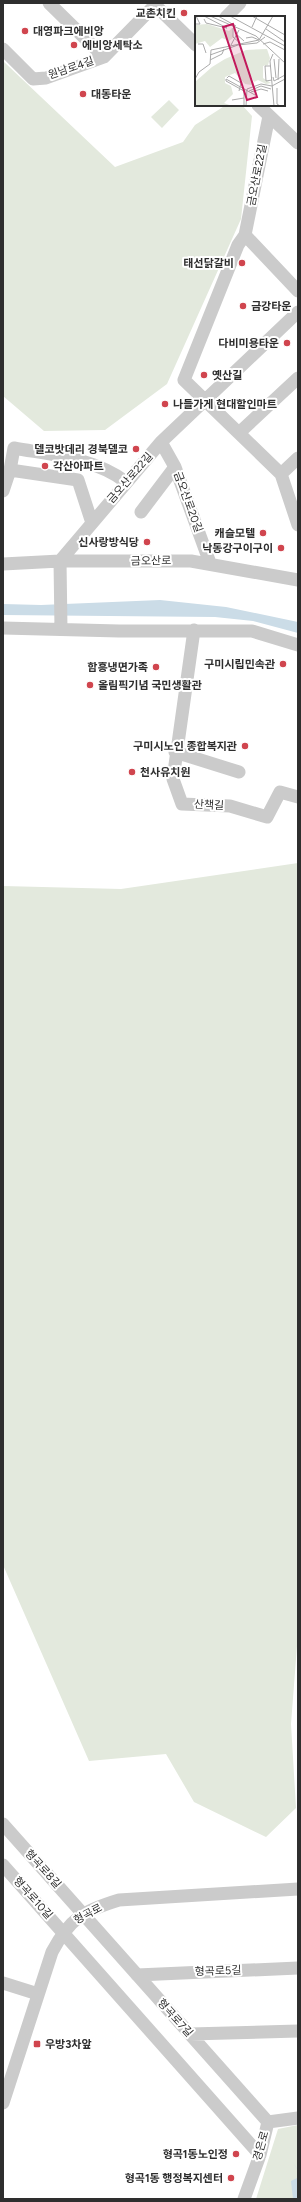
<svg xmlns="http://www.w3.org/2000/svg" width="301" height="2202" font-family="Figtree,'Noto Sans KR',sans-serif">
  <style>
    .green { fill: #e3e9dd }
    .water { fill: #cbdce7 }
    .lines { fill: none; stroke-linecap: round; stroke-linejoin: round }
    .minor { stroke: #cbcbcb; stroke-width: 13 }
    .poi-dot { fill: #d0454e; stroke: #fff; stroke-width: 1.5 }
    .labels { text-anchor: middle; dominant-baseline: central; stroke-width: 4; stroke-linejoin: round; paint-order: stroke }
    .poi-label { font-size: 11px; font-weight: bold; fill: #2e2e2e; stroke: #fff; text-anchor: end }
    .street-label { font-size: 11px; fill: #2e2e2e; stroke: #fff }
    .inset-road { fill: none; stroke: #ababab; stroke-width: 1 }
    .view { fill: #c2185b; fill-opacity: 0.15; stroke: #c2185b; stroke-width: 2 }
    .inset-edge { fill: none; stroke: #2e2e2e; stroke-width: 2 }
  </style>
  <rect width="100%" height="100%" fill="#fff"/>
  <path class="green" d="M3,61L115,167L183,142L195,125L226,105H242L252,116L241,219L167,384L105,430L44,431L3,396Z
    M169,100L179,110L162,128L151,117Z
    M298,863V1633L291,1724L296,1808L266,1837L194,1802L166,1754L89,1761L3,1565V886L121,889Z
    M298,2125V2199H256L278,2129Z"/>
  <path class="water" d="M160,600L226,607L298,622V633L253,621L215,617L3,615V604L41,605Z
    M292,2161L298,2170V2199H293L291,2181L297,2178V2169Z"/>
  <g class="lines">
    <path class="minor" d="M49,3L104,57
      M153,3L196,45
      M226,17L240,3
      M3,49L33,79L46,78L104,57L155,5
      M258,105L298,143
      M269,116L245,235L238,245L184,380L281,474L298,525
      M245,235L298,291
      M240,432L298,378
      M161,442L175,467L210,563
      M10,470L78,480L92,523
      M281,474L298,458
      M3,491L10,470L14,448C52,455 95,458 126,482
      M141,512L175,467
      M3,564L60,561H191L298,580
      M3,628L119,631H252L298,645
      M61,629L60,561L161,442L298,312
      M194,630L173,779L182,804L230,806L267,817L280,792L298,797
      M175,752L239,772
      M3,1824L268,2122
      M3,1865L260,2155
      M137,1975L298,1968
      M3,1983L38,1994
      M190,2034L298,2031
      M3,2103L52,1952C70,1918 83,1911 119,1900L298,1889
      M268,2122L298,2118
      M244,2199L260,2155L268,2122"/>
  </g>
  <g class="poi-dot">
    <circle cx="184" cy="13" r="4"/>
    <circle cx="25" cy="31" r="4"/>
    <circle cx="74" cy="45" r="4"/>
    <circle cx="83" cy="94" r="4"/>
    <circle cx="242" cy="263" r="4"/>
    <circle cx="243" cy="306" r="4"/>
    <circle cx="287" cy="343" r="4"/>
    <circle cx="204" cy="375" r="4"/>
    <circle cx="165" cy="404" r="4"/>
    <circle cx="136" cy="449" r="4"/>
    <circle cx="45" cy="466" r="4"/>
    <circle cx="263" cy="533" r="4"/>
    <circle cx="147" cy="542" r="4"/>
    <circle cx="281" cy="548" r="4"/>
    <circle cx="283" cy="664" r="4"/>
    <circle cx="156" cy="667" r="4"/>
    <circle cx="90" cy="685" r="4"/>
    <circle cx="245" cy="746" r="4"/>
    <circle cx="132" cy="772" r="4"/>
    <rect x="33" y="2040" width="8" height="8" rx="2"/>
    <circle cx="236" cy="2154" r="4"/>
    <circle cx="231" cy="2178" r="4"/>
  </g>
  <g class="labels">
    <g class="poi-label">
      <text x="176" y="13">교촌치킨</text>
      <text x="33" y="31" text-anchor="start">대영파크에비앙</text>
      <text x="82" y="45" text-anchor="start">에비앙세탁소</text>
      <text x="91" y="94" text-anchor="start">대동타운</text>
      <text x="234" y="263">태선닭갈비</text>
      <text x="251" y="306" text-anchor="start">금강타운</text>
      <text x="279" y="343">다비미용타운</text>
      <text x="212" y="375" text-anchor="start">옛산길</text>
      <text x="173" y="404" text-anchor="start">나들가게 현대할인마트</text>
      <text x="128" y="449">델코밧데리 경북델코</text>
      <text x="53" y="466" text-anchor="start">각산아파트</text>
      <text x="255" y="533">캐슬모텔</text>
      <text x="139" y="542">신사랑방식당</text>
      <text x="273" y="548">낙동강구이구이</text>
      <text x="275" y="664">구미시립민속관</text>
      <text x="148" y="667">함흥냉면가족</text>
      <text x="98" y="685" text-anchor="start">올림픽기념 국민생활관</text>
      <text x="237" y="746">구미시노인 종합복지관</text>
      <text x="140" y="772" text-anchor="start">천사유치원</text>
      <text x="45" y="2044" text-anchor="start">우방3차앞</text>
      <text x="228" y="2154">형곡1동노인정</text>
      <text x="223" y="2178">형곡1동 행정복지센터</text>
    </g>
    <g class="street-label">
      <text transform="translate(71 68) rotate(-19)">원남로4길</text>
      <text transform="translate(257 175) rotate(-79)">금오산로22길</text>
      <text transform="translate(130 478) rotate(-49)">금오산로22길</text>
      <text transform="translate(188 502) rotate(70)">금오산로20길</text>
      <text transform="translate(151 561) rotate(-1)">금오산로</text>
      <text transform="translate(209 805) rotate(3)">산책길</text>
      <text transform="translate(43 1869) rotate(48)">형곡로8길</text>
      <text transform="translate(33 1898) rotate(48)">형곡로10길</text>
      <text transform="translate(88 1914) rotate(-28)">형곡로</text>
      <text transform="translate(218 1971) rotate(-2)">형곡로5길</text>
      <text transform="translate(175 2018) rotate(48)">형곡로7길</text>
      <text transform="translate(261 2146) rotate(-74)">경은로</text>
    </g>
  </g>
  <g transform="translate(195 16)">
    <rect width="90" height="90" fill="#fff"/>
    <path d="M12,8L34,15L37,12L38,22L34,25L27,22L15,31L10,25L0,28V9ZM72,33L75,42L73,49L68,50V62L76,67L71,68L63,64L59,66L56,60L57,69L50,68L40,57L30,61V67L36,70L38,78L29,87L37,90H0V66L17,51L30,43L51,34Z" fill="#e3e9dd"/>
    <path class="inset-road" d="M9,0L32,12M15,0L61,20L90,47M23,0L41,10M35,0L90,30M57,0L90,19M9,3L11,7L32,12M0,8H5L1,0M57,11L62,0M38,12V21L45,27M71,13L90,26M40,17L49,25M51,22L57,21L64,24M3,28H8L11,37M68,28L75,26L90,34M36,29L44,14M78,38L75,45L79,90M15,39L43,29L62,27L70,21M79,43L81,62M15,44L27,38L29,33M76,50H70L71,65L77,64M78,61L79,65L90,59M32,62L34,60L46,67L44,75M0,63L4,56L15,48L16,34L64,24L78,0M31,63V65L49,75V90M31,63L60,79M83,64L84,43M82,72V88L85,90M54,75L66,70L76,73M56,76L66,73L73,75M37,84L49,82M51,90L52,73L66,68L77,70L90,63"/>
    <path class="view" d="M38,8L62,81L52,84L28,11Z"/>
    <rect width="90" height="90" class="inset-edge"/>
  </g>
  <rect width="301" height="2202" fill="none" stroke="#2e2e2e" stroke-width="8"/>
</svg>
